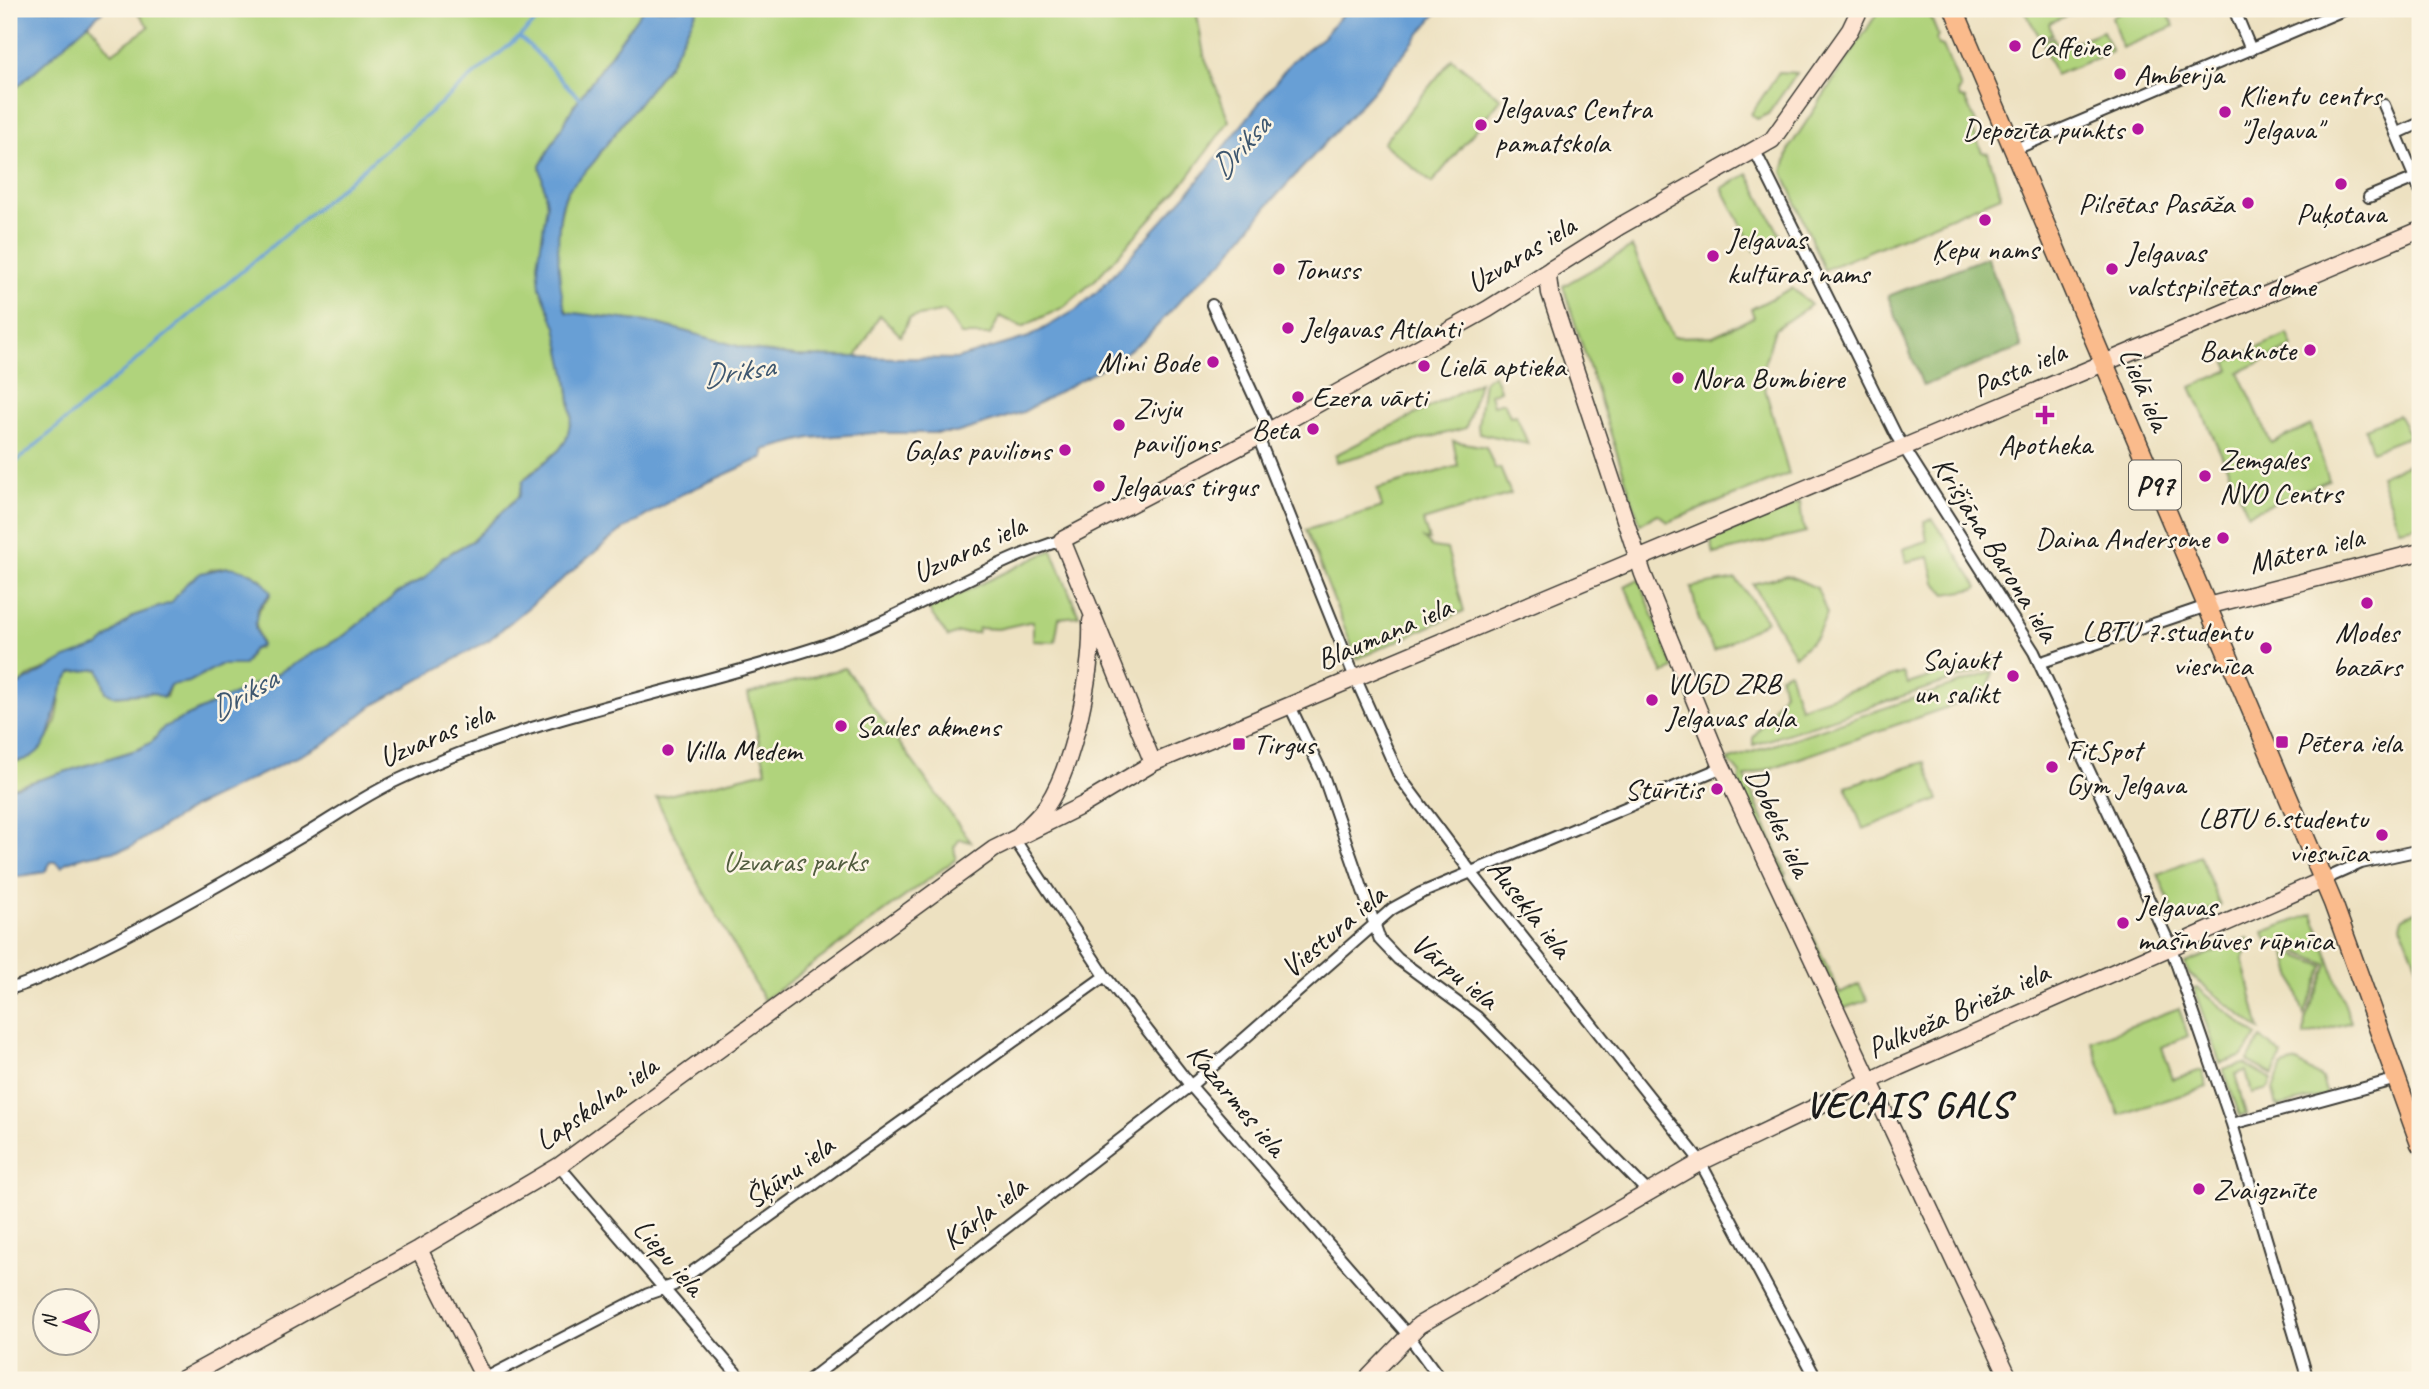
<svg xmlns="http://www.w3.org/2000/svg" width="2429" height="1389" font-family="Caveat,sans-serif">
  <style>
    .green { fill: #b0d37c; stroke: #66784c; stroke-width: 2 }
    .forest { fill: #8cb56c; stroke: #546844; stroke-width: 2 }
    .water { fill: #679fd5; stroke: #425e78; stroke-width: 2 }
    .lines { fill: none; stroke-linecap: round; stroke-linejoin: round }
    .stream { stroke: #679fd5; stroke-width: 3.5 }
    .street-casing { stroke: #3b3a35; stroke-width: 14 }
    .secondary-casing { stroke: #3b3a35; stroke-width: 19 }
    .primary-casing { stroke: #3b3a35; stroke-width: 21 }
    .street { stroke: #fff; stroke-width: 10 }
    .secondary { stroke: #fde4d1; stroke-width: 16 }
    .primary { stroke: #fabb8c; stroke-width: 18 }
    .poi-dot { fill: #b5179e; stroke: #fcf5e5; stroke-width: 2.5 }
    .labels { text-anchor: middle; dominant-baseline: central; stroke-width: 5; stroke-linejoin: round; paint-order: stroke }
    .shield { fill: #fcf5e5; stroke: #5f5d58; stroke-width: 2 }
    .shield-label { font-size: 28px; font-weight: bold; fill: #1c1c1c }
    .poi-label { font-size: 30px; fill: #1c1c1c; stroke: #fcf5e5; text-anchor: start }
    .street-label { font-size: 30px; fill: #1c1c1c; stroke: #fcf5e5 }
    .park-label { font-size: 30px; fill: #505c3e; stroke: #fcf5e5 }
    .water-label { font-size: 32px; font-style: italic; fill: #3e576f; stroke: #fcf5e5 }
    .district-label { font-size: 37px; font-weight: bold; letter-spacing: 2px; fill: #1c1c1c; stroke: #fcf5e5 }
  </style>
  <rect width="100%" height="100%" fill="#fcf5e5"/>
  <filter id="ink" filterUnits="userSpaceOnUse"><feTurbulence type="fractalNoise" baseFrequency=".0143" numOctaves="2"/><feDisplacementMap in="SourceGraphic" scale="14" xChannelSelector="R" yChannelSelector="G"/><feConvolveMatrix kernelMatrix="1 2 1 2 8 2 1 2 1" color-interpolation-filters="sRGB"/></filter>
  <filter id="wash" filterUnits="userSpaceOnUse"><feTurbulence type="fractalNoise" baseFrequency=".00686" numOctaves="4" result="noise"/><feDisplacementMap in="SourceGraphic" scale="28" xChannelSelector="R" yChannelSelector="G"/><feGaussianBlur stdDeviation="1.57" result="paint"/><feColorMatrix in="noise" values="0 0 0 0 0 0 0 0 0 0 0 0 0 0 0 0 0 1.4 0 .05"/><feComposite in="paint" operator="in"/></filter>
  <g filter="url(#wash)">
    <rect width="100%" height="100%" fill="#ede1c1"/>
    <path class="green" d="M135,9H643L573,107L540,166L547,204L540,287L556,327L567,378L572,417L566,440L559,450L525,478L519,496L472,541L453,551L425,578L396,594L345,635L271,677L164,727L152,742L139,749L9,789V762C29,761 48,744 55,724C62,706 56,686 73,672L99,669L105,689L114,696L152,693L166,697L170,685L189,682L220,665L247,661L252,650L259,648L261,643C254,618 250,618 270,597L262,580L250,572L228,567L212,569L186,584L171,603L133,616L99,646L31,675L9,693V94L88,22L112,53L149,27Z
      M698,9H1196L1204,55L1229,121L1185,181L1095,280L1064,307L1022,327L1000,316L990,335H961L945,311L909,318L901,336L880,315L856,357L794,356L752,350L655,323L568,313C552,290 555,217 568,191C575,176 594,167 602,150L669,64Z
      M1880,9L1928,11L1938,35L1936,39L1938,45L1943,46L1961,89L1958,92L1960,98L1965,99L1976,123L1972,128L1982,152L1988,153L2001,196L1824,270L1783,172L1790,147Z
      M2023,9H2083L2049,23L2052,34L2041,39Z
      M2124,9H2173L2167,11L2174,26L2122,48L2112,17Z
      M2103,31L2112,52L2055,75L2042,41L2053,37L2059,48Z
      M1452,59L1501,99L1432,183L1383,143Z
      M1779,72L1797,73L1768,114L1757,119L1751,114Z
      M1748,174L1781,237L1755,251L1722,188Z
      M1632,247L1673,337L1713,336L1754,317L1751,309L1792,288L1811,305L1775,329L1761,374L1789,474L1668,522L1658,514L1640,524L1563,286Z
      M2288,334L2293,347L2239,372L2271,443L2311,425L2329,480L2248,514L2191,387L2230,370L2226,362Z
      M1494,374L1500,390L1490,394L1493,405L1504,402L1510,416L1516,415L1528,444L1479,433L1478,426L1484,381Z
      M1479,382L1466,428L1336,462L1335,455Z
      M2398,415L2410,436L2372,451L2365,428Z
      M1453,441L1486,447L1495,469L1500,468L1511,494L1423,521L1429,540L1424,539L1432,547L1447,549L1464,611L1357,659L1306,530L1382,507L1377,489L1458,466Z
      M2420,459V525L2399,529L2380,476Z
      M1800,502L1803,527L1806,532L1714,554L1711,540Z
      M1933,519L1978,587L1975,589L1946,594L1935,582L1929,557L1906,562L1903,549L1927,541L1924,521Z
      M1052,550L1079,616L1059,618L1055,642L1033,641V621L998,629L979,628L977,633H958L948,637L928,609Z
      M1787,575L1817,588L1827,614L1817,636L1795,656L1753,584Z
      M1639,579L1674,669L1663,674L1625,586Z
      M1736,579L1767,621L1714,651L1699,620L1691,587Z
      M1995,656L1998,665L1753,745V738L1784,692L1780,675L1789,671L1800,707L1903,673L1908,684Z
      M845,668L971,842L960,839L954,847L956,859L764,1000L696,878L656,798L766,771L748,694Z
      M1993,672L1986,694L1745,777L1786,873L1784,875L1840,994L1859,984L1868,1000L1842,1009L1739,784L1740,774L1728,760Z
      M1925,762L1939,800L1863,829L1846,786Z
      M2200,856L2220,905L2178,923L2158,874Z
      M2420,909V973L2401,926L2403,918Z
      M2313,914L2351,1022L2304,1036L2305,1020L2328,965L2265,938L2263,932Z
      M2248,938L2251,943L2243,959L2260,1030L2189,974L2185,963Z
      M2285,951L2324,966L2304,1015Z
      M2198,988L2257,1036L2241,1057L2220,1063L2194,989Z
      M2179,1008L2188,1036L2162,1047L2173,1079L2202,1070L2207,1087L2119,1115L2091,1041Z
      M2261,1038L2282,1055L2273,1075L2247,1061Z
      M2297,1062L2322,1079L2327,1095L2277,1107L2273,1090L2282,1066Z
      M2244,1064L2272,1079L2268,1089L2252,1093L2246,1071L2235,1074L2246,1115L2240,1116L2223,1069Z"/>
    <path class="forest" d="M1987,257L2022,347L1923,386L1888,296Z"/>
    <path class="water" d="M9,9H105L9,94Z
      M643,9H698L669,64L602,150C594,166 581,174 570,188C552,211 558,285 566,312L655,323L752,350L794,356L956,359L1029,337L1076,310L1099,290L1194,186L1292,61L1323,37L1347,9H1440L1372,92L1268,205L1224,260L1189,291L1144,340L1109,364L1023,412L956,433H874L810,438L764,450V457L680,495L618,533L489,640L369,708L324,744L194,807L129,848L86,856L67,862L62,867L56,862H51L45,872L9,878V789L139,749L152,742L164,727L271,677L345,635L396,594L425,578L442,558L472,541L519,496L523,481L559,450L566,440L572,417L567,378L556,327L540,287L538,264L547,204L540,166L573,107Z
      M228,567C247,569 262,576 271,593L258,608L255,626L261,646L252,650L244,665H220L189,682L170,685L163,698L152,693L112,696L106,692L99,669L73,672C47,693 65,761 9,762V693L13,688L66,658L99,646L133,616L171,603L186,584L201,573Z"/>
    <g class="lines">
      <path class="stream" d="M519,37L550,9
        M9,468L519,37C544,56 556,78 580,98"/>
    </g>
  </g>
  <g filter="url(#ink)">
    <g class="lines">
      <defs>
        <path id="street" d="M2234,9L2251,50
          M2384,105L2420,190
          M2396,134L2420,123
          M2013,150L2346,9
          M1755,151L1896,435L2034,652L2170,945L2232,1124L2308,1380
          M2369,197L2415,178
          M1212,305L1269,429
          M1258,437L1351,668L1399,776L1471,872L1698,1158L1817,1380
          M2039,663L2207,606
          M1289,704L1323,775L1380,940L1398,959L1477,1017L1647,1191
          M1013,837L1105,976L1190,1085L1408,1335L1441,1380
          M2323,880L2361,863L2420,850
          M9,989C43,979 72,962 103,947C169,914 232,878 296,840C330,820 363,796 400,779C536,714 683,692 824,645C906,617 979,566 1062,540
          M2232,1124L2397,1079
          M559,1166L742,1380
          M484,1379L648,1294L674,1285L1105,976
          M809,1380L1196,1081L1392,909L1421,893L1723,767"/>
        <path id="secondary" d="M1551,269L1548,277L1550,293L1643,574L1719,760L2010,1380
          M2207,606L2420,552
          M1153,763L1062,540L1258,437L1488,309L1620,226L1772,140L1850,30L1860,9
          M1021,833C1030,824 1041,815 1047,805C1074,765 1093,669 1091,621
          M419,1249L485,1380
          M181,1380L419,1249L559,1166L994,849L1083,805L1153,763L2420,230
          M1366,1380L1419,1325L1701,1162L1899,1067L2323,880"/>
        <path id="primary" d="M1954,9L2333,903L2420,1144"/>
      </defs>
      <use href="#street" class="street-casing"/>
      <use href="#secondary" class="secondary-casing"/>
      <use href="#primary" class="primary-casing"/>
      <use href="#street" class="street"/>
      <use href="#secondary" class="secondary"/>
      <use href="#primary" class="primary"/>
    </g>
  </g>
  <g class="poi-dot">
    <circle cx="2015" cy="46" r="7"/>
    <circle cx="2120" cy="74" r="7"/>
    <circle cx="2225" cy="112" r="7"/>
    <circle cx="1481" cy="125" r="7"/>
    <circle cx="2138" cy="129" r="7"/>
    <circle cx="2341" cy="184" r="7"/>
    <circle cx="2248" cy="203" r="7"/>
    <circle cx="1985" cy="220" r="7"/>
    <circle cx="1713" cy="256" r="7"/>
    <circle cx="1279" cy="269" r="7"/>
    <circle cx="2112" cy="269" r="7"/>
    <circle cx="1288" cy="328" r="7"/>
    <circle cx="2310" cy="350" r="7"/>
    <circle cx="1213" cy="362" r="7"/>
    <circle cx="1424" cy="366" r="7"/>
    <circle cx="1678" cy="378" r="7"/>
    <circle cx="1298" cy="397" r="7"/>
    <path d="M2041.5 404.5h7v7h7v7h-7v7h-7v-7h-7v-7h7z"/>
    <circle cx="1119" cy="425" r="7"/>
    <circle cx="1313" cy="429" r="7"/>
    <circle cx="1065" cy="450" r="7"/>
    <circle cx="2205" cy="476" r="7"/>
    <circle cx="1099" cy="486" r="7"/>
    <circle cx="2223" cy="538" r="7"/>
    <circle cx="2367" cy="603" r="7"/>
    <circle cx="2266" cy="648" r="7"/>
    <circle cx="2013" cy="676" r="7"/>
    <circle cx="1652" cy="700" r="7"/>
    <circle cx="841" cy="726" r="7"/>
    <rect x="2275" y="735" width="14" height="14" rx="3.5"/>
    <rect x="1232" y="737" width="14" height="14" rx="3.5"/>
    <circle cx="668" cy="750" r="7"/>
    <circle cx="2052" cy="767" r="7"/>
    <circle cx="1717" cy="789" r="7"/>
    <circle cx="2382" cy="835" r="7"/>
    <circle cx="2123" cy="923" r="7"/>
    <circle cx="2199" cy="1189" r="7"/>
  </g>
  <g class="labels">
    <rect class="shield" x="2129" y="460.5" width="52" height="49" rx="5"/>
    <g class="shield-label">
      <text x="2155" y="485">P97</text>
    </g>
    <g class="poi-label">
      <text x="2029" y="46">Caffeine</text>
      <text x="2134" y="74">Amberija</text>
      <text x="2239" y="95">Klientu centrs<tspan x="2239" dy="34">"Jelgava"</tspan></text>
      <text x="1495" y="108">Jelgavas Centra<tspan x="1495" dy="34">pamatskola</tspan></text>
      <text x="2124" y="129" text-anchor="end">Depozīta punkts</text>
      <text x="2234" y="203" text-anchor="end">Pilsētas Pasāža</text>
      <text x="2341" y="213" text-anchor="middle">Puķotava</text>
      <text x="1727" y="239">Jelgavas<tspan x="1727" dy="34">kultūras nams</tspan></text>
      <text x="1985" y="249" text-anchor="middle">Ķepu nams</text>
      <text x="2126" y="252">Jelgavas<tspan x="2126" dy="34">valstspilsētas dome</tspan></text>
      <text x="1293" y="269">Tonuss</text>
      <text x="1302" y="328">Jelgavas Atlanti</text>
      <text x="2296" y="350" text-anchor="end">Banknote</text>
      <text x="1199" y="362" text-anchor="end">Mini Bode</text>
      <text x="1438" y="366">Lielā aptieka</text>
      <text x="1692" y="378">Nora Bumbiere</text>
      <text x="1312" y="397">Ezera vārti</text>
      <text x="1133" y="408">Zivju<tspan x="1133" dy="34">paviljons</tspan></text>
      <text x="1299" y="429" text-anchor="end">Beta</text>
      <text x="2045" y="444" text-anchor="middle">Apotheka</text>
      <text x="1051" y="450" text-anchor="end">Gaļas pavilions</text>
      <text x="2219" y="459">Zemgales<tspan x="2219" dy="34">NVO Centrs</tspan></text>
      <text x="1113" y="486">Jelgavas tirgus</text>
      <text x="2209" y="538" text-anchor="end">Daina Andersone</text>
      <text x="2252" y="631" text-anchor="end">LBTU 7.studentu<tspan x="2252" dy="34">viesnīca</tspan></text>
      <text x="2367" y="632" text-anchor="middle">Modes<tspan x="2367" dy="34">bazārs</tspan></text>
      <text x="1999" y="659" text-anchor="end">Sajaukt<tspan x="1999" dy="34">un salikt</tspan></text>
      <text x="1666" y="683">VUGD ZRB<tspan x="1666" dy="34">Jelgavas daļa</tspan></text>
      <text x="855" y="726">Saules akmens</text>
      <text x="2296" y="742">Pētera iela</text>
      <text x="1253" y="744">Tirgus</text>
      <text x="682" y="750">Villa Medem</text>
      <text x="2066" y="750">FitSpot<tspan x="2066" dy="34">Gym Jelgava</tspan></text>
      <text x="1703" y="789" text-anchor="end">Stūrītis</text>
      <text x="2368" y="818" text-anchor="end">LBTU 6.studentu<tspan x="2368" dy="34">viesnīca</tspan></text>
      <text x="2137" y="906">Jelgavas<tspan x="2137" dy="34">mašīnbūves rūpnīca</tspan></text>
      <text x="2213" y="1189">Zvaigznīte</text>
    </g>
    <g class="street-label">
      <text transform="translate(1521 254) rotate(-31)">Uzvaras iela</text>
      <text transform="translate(2019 369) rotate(-23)">Pasta iela</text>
      <text transform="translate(2145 389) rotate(67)">Lielā iela</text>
      <text transform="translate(969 549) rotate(-25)">Uzvaras iela</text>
      <text transform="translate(1996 549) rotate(58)">Krišjāņa Barona iela</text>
      <text transform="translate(2306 550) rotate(-14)">Mātera iela</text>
      <text transform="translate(1384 633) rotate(-23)">Blaumaņa iela</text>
      <text transform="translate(436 735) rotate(-23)">Uzvaras iela</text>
      <text transform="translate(1779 822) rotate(65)">Dobeles iela</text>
      <text transform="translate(1530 908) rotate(52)">Ausekļa iela</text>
      <text transform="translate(1333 931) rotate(-40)">Viestura iela</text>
      <text transform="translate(1455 971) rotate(39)">Vārpu iela</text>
      <text transform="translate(1958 1010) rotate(-24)">Pulkveža Brieža iela</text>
      <text transform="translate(1237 1100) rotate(50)">Kazarmes iela</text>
      <text transform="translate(596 1103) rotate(-35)">Lapskalna iela</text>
      <text transform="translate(789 1172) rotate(-36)">Šķūņu iela</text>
      <text transform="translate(984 1213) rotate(-38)">Kārļa iela</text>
      <text transform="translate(669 1257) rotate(49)">Liepu iela</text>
    </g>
    <g class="park-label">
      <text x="795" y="861">Uzvaras parks</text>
    </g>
    <g class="water-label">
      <text transform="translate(1240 147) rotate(-48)">Driksa</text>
      <text transform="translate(738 371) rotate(-9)">Driksa</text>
      <text transform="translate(243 694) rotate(-30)">Driksa</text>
    </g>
    <g class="district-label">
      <text x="1908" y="1104">VECAIS GALS</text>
    </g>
  </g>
  <rect width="2429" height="1389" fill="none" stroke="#fcf5e5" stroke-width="35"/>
  <g transform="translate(66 1322) rotate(269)"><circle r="33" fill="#fcf5e5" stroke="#a29e95" stroke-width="2"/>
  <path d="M0-5L12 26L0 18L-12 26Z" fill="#b5179e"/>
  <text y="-10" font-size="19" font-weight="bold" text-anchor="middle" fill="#1c1c1c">N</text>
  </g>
</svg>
